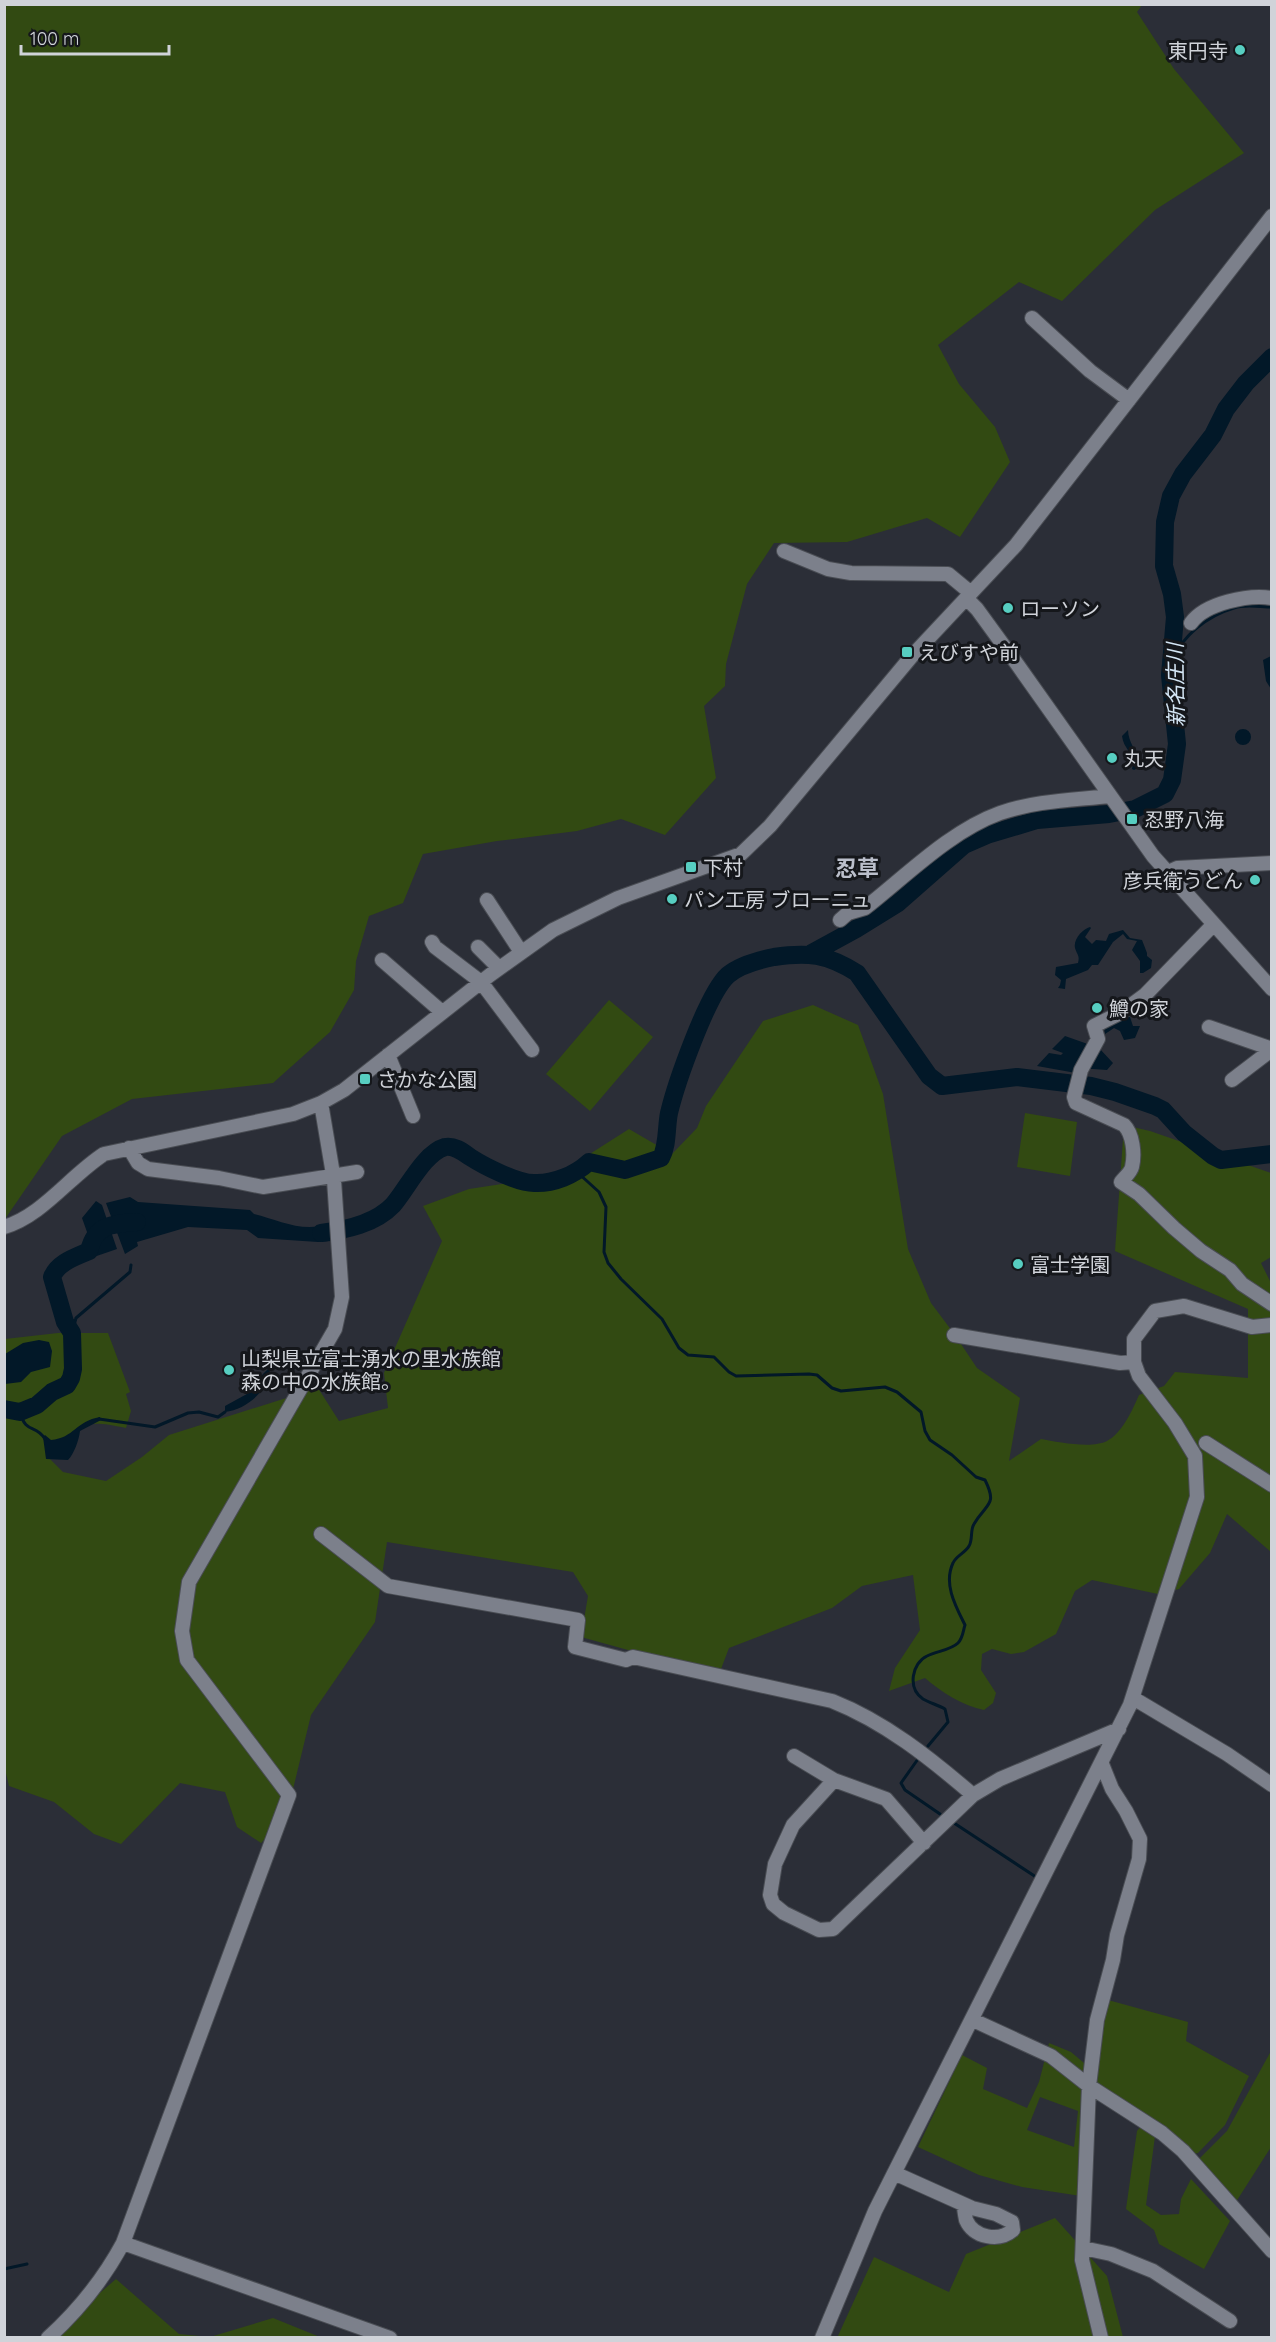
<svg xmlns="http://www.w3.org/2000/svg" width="1276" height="2342" font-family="Quicksand,'Noto Sans JP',sans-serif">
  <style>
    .green { fill: #324a12; fill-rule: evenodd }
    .water { fill: #021828 }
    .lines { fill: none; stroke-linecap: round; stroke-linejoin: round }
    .stream { stroke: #021828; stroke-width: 3 }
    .river { stroke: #021828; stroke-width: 18 }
    .minor-casing { stroke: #494c53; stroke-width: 16 }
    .minor { stroke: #7c808b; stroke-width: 14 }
    .poi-dot { fill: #57cec1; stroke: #15171b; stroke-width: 2 }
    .labels { text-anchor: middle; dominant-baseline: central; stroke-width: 6; stroke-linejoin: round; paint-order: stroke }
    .poi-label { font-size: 20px; fill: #d0d3d9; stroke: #15171b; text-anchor: start }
    .water-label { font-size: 21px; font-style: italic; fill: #d5e7f6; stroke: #15171b }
    .quarter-label { font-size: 22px; font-weight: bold; fill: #bbbfcb; stroke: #15171b }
  </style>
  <rect width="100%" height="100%" fill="#2b2e37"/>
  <path class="green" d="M5,4L1142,5L1137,12L1174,69L1244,153L1155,210L1062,301L1019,282L938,345L959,384L995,427L1010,462L960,537L927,518L847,542L774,543L747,584L726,664L725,686L704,706L716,778L665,835L621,819L577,831L497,841L423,854L403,903L369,916L356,961L354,990L330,1032L273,1083L132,1099L62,1136L5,1219Z
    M609,1000L653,1037L590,1111L546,1074Z
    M813,1005L858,1025L883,1094L908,1249L931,1303L955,1335L977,1368L1020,1398L1009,1461L1041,1439C1057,1442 1092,1449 1107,1441C1122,1433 1132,1411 1139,1395L1164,1386L1175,1372L1248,1378V1309L1115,1251L1124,1125L1150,1131L1271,1173V1257L1261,1263L1272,1285L1271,1552L1227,1514L1210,1553L1179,1589L1158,1594L1092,1580L1075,1591L1056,1634L1024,1652L1011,1654L992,1649L982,1654L981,1670L996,1693L993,1703L984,1710C963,1706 941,1692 925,1678L889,1691L895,1668L920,1630L913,1575L862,1586L832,1608L729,1648L721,1669L628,1650L581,1637L588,1596L573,1572L387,1542L375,1622L311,1715L286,1818L261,1843L237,1827L225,1792L180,1783L121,1844L94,1834L54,1802L9,1786L5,1769V1339L58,1333H108L130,1392L126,1394L131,1411L126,1428C79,1418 80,1425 49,1458L63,1472L106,1481L142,1457L169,1435L318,1388L339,1421L388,1408L384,1373L442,1241L423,1206L469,1189L534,1179L563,1171L629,1129L672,1154L697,1128L706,1106L763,1021Z
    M1025,1113L1077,1122L1070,1176L1017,1167Z
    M1108,2000L1188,2022L1186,2041L1249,2076L1225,2125L1198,2153L1193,2154L1096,2084L1103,2026Z
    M1049,2043L1071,2052L1084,2063L1081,2196L1022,2187L979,2175L918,2147L962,2055L987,2068L983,2089L1027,2108L1039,2082ZM1040,2097L1078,2111L1074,2147L1027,2130Z
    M1271,2051V2147L1234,2205L1198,2160L1227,2131Z
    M1141,2126L1155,2136L1146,2205L1161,2215L1179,2214L1181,2199L1191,2179L1230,2221L1204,2269L1159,2244L1154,2230L1126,2209L1137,2131Z
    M1055,2218L1107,2276L1123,2337L837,2338L874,2257L949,2292L966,2254Z
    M116,2279L179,2334L210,2337L273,2318L320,2337L48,2338Z"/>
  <path class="water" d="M1271,656H1272L1271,689L1266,681L1263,660Z
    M1235 737a8 8 0 1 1 16 0a8 8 0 1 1-16 0Z
    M1128,730C1128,743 1139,752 1138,768L1134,770L1132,769C1136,753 1124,751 1122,736Z
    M1090,927L1091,928L1085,937L1092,944L1096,940L1106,941L1109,934L1123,930L1130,938L1142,940L1147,953V956L1152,960L1151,968L1143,973H1140V961L1132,950L1137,941L1127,939L1123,934L1113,942L1098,965H1092L1088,970L1066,979L1065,989L1058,988L1060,985L1061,980L1055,975L1056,967L1078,963C1080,955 1077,955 1075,948C1073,939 1083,929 1090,927Z
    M1127,1015L1130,1017L1133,1026H1140L1135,1038L1124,1040L1120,1031L1114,1028L1105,1034L1104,1027L1120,1021Z
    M1065,1036L1099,1048L1113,1063L1107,1070L1079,1068L1076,1073L1037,1066L1049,1053L1061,1055L1063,1053L1052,1049Z
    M130,1197L138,1202L250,1210L254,1214C279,1220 304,1234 330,1223L331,1241L318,1242L258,1238L247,1230L188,1227L137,1242L138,1246L125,1254L106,1203Z
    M96,1201L102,1205L117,1249L85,1260L87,1232L82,1218Z
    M39,1340L49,1342L52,1351L50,1367L31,1372L21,1382L5,1384V1354L23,1343Z
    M268,1369H270C268,1391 247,1409 225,1412V1406L256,1389L258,1379Z
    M100,1417L101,1420L80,1431C79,1440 74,1454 68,1460L46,1459L43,1437L45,1435L51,1440C74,1438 76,1421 100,1417Z"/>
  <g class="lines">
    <path class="stream" d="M1171,661C1183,636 1206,616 1234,608C1245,604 1260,607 1272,607
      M577,1172L599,1192L606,1207L604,1252L608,1263L621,1279L662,1319L679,1348L688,1355L714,1357L729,1372L736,1376L809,1374L817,1375L832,1388L841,1391L885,1387L897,1392L921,1412L925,1431L930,1440L952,1455L976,1477L985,1480C998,1506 986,1503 974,1524C970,1530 973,1540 969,1546C965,1553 956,1556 953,1563C943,1584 956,1607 965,1625C963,1631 963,1638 958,1643C951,1650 937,1651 927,1656C912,1663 907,1688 923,1699C930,1703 938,1705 945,1709L948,1722L928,1746
      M72,1333L76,1318L130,1272L131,1265
      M20,1412C26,1435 35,1423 45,1439
      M99,1419L155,1427L188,1413L199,1412L218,1417L225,1412
      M918,1759L901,1783L905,1790L940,1814
      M954,1823L1036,1877
      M4,2269L27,2264"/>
    <path class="river" d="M812,953L856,929L898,903L964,845L987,835L1037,820L1109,814L1135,809L1165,794L1172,780L1177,744L1170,675L1175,617L1172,594L1164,566L1165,522L1171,496L1183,474L1213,435L1226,409L1246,383L1272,357
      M321,1233C346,1230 375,1224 393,1205C407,1189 424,1153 445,1147C454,1145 463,1152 470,1157C484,1166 517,1183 534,1183C553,1184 575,1175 589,1162L625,1170L661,1158C668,1145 666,1128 669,1113C676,1084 707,994 728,975C740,965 759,960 774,957C808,952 827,954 857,973L929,1076L942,1086L1017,1077L1091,1086L1115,1092L1155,1106L1163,1110L1184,1133L1213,1156L1221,1160L1272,1154
      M4,1409L20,1412L37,1405L52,1392L67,1385L71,1378L73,1369L72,1333L65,1322L52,1277C58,1262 76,1257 89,1251C95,1224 113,1224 137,1222"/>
    <defs>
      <path id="minor" d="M1032,318L1090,371L1129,400
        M784,551L828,569L851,573L948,574L971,593
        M966,598L977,609L1017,664L1153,856L1272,989
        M1191,623C1205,603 1249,594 1272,598
        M1166,873L1177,868L1272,863
        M487,900L521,952
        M840,920L848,913L865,908C906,876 950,831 1000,813C1034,801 1073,800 1109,796
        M1213,925L1145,995L1122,1012L1094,1026L1098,1039L1081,1070L1074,1097L1076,1103L1124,1125C1133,1134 1135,1154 1132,1167C1131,1172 1124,1178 1121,1182L1139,1194L1174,1228L1201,1251L1230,1270L1242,1284L1272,1304
        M432,942L435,947L481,982L532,1050
        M478,947L499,968
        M382,960L442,1012
        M1209,1027L1272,1049
        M388,1055L413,1116
        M1232,1080L1270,1051
        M129,1148L138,1163L148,1169L219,1178L263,1187L357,1172
        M4,1227C42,1216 70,1176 104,1154L293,1114L321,1103L344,1090L490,975L553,930L618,898L741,854L770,826L911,657L1016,545L1272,216
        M954,1335L1120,1363L1134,1362
        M1206,1443L1272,1485
        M321,1534L388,1586L578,1620L575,1647L626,1660L633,1657L832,1701C885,1722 930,1758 973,1795
        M1133,1698L1227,1754L1272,1785
        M794,1756L834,1780L886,1799L924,1843
        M834,1780L793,1825L775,1864L770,1895L773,1904L784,1913L819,1930L833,1929L973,1795L1000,1779L1119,1729
        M973,2020L1051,2056L1089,2086L1162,2133L1183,2151L1272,2251
        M894,2173L972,2208L996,2214L1012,2222L1013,2230C999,2242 974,2238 966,2220C965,2215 964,2209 964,2205
        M123,2243L390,2338
        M1083,2248L1111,2254L1153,2271L1230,2321
        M48,2338C80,2309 103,2280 123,2243L289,1795L187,1660L182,1631L189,1582L335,1329L342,1297L334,1180L321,1103
        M822,2338L875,2211L1130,1705L1197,1497L1195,1456L1175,1423L1139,1376L1134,1362V1339L1155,1311L1184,1306L1252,1327L1272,1325
        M1101,2338L1082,2260L1089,2086L1097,2020L1113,1960L1117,1935L1139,1859L1140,1839L1126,1811L1112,1789L1102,1764"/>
    </defs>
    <use href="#minor" class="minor-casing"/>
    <use href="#minor" class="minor"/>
  </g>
  <g class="poi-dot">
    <circle cx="1240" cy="50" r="6"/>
    <circle cx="1008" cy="608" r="6"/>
    <rect x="901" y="646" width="12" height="12" rx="3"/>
    <circle cx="1112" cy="758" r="6"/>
    <rect x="1126" y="813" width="12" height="12" rx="3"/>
    <rect x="685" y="861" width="12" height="12" rx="3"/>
    <circle cx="1255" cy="880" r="6"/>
    <circle cx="672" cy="899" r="6"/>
    <circle cx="1097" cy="1008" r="6"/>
    <rect x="359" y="1073" width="12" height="12" rx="3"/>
    <circle cx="1018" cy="1264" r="6"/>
    <circle cx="229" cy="1370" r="6"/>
  </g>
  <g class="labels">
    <g class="poi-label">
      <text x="1228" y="50" text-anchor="end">東円寺</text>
      <text x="1020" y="608">ローソン</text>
      <text x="919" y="652">えびすや前</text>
      <text x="1124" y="758">丸天</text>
      <text x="1144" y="819">忍野八海</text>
      <text x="703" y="867">下村</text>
      <text x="1243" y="880" text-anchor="end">彦兵衛うどん</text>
      <text x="684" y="899">パン工房 ブローニュ</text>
      <text x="1109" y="1008">鱒の家</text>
      <text x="377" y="1079">さかな公園</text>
      <text x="1030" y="1264">富士学園</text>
      <text x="241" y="1358">山梨県立富士湧水の里水族館<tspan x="241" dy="23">森の中の水族館。</tspan></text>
    </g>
    <g class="water-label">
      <text transform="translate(1175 685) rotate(-91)">新名庄川</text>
    </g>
    <g class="quarter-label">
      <text x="857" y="868">忍草</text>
    </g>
  </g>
  <rect width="1276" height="2342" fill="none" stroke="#d0d3d9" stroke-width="12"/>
  <path d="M21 45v9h148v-9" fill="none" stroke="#d0d3d9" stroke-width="3"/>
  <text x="30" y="45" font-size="18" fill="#d0d3d9" stroke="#15171b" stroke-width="4.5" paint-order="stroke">100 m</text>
</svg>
